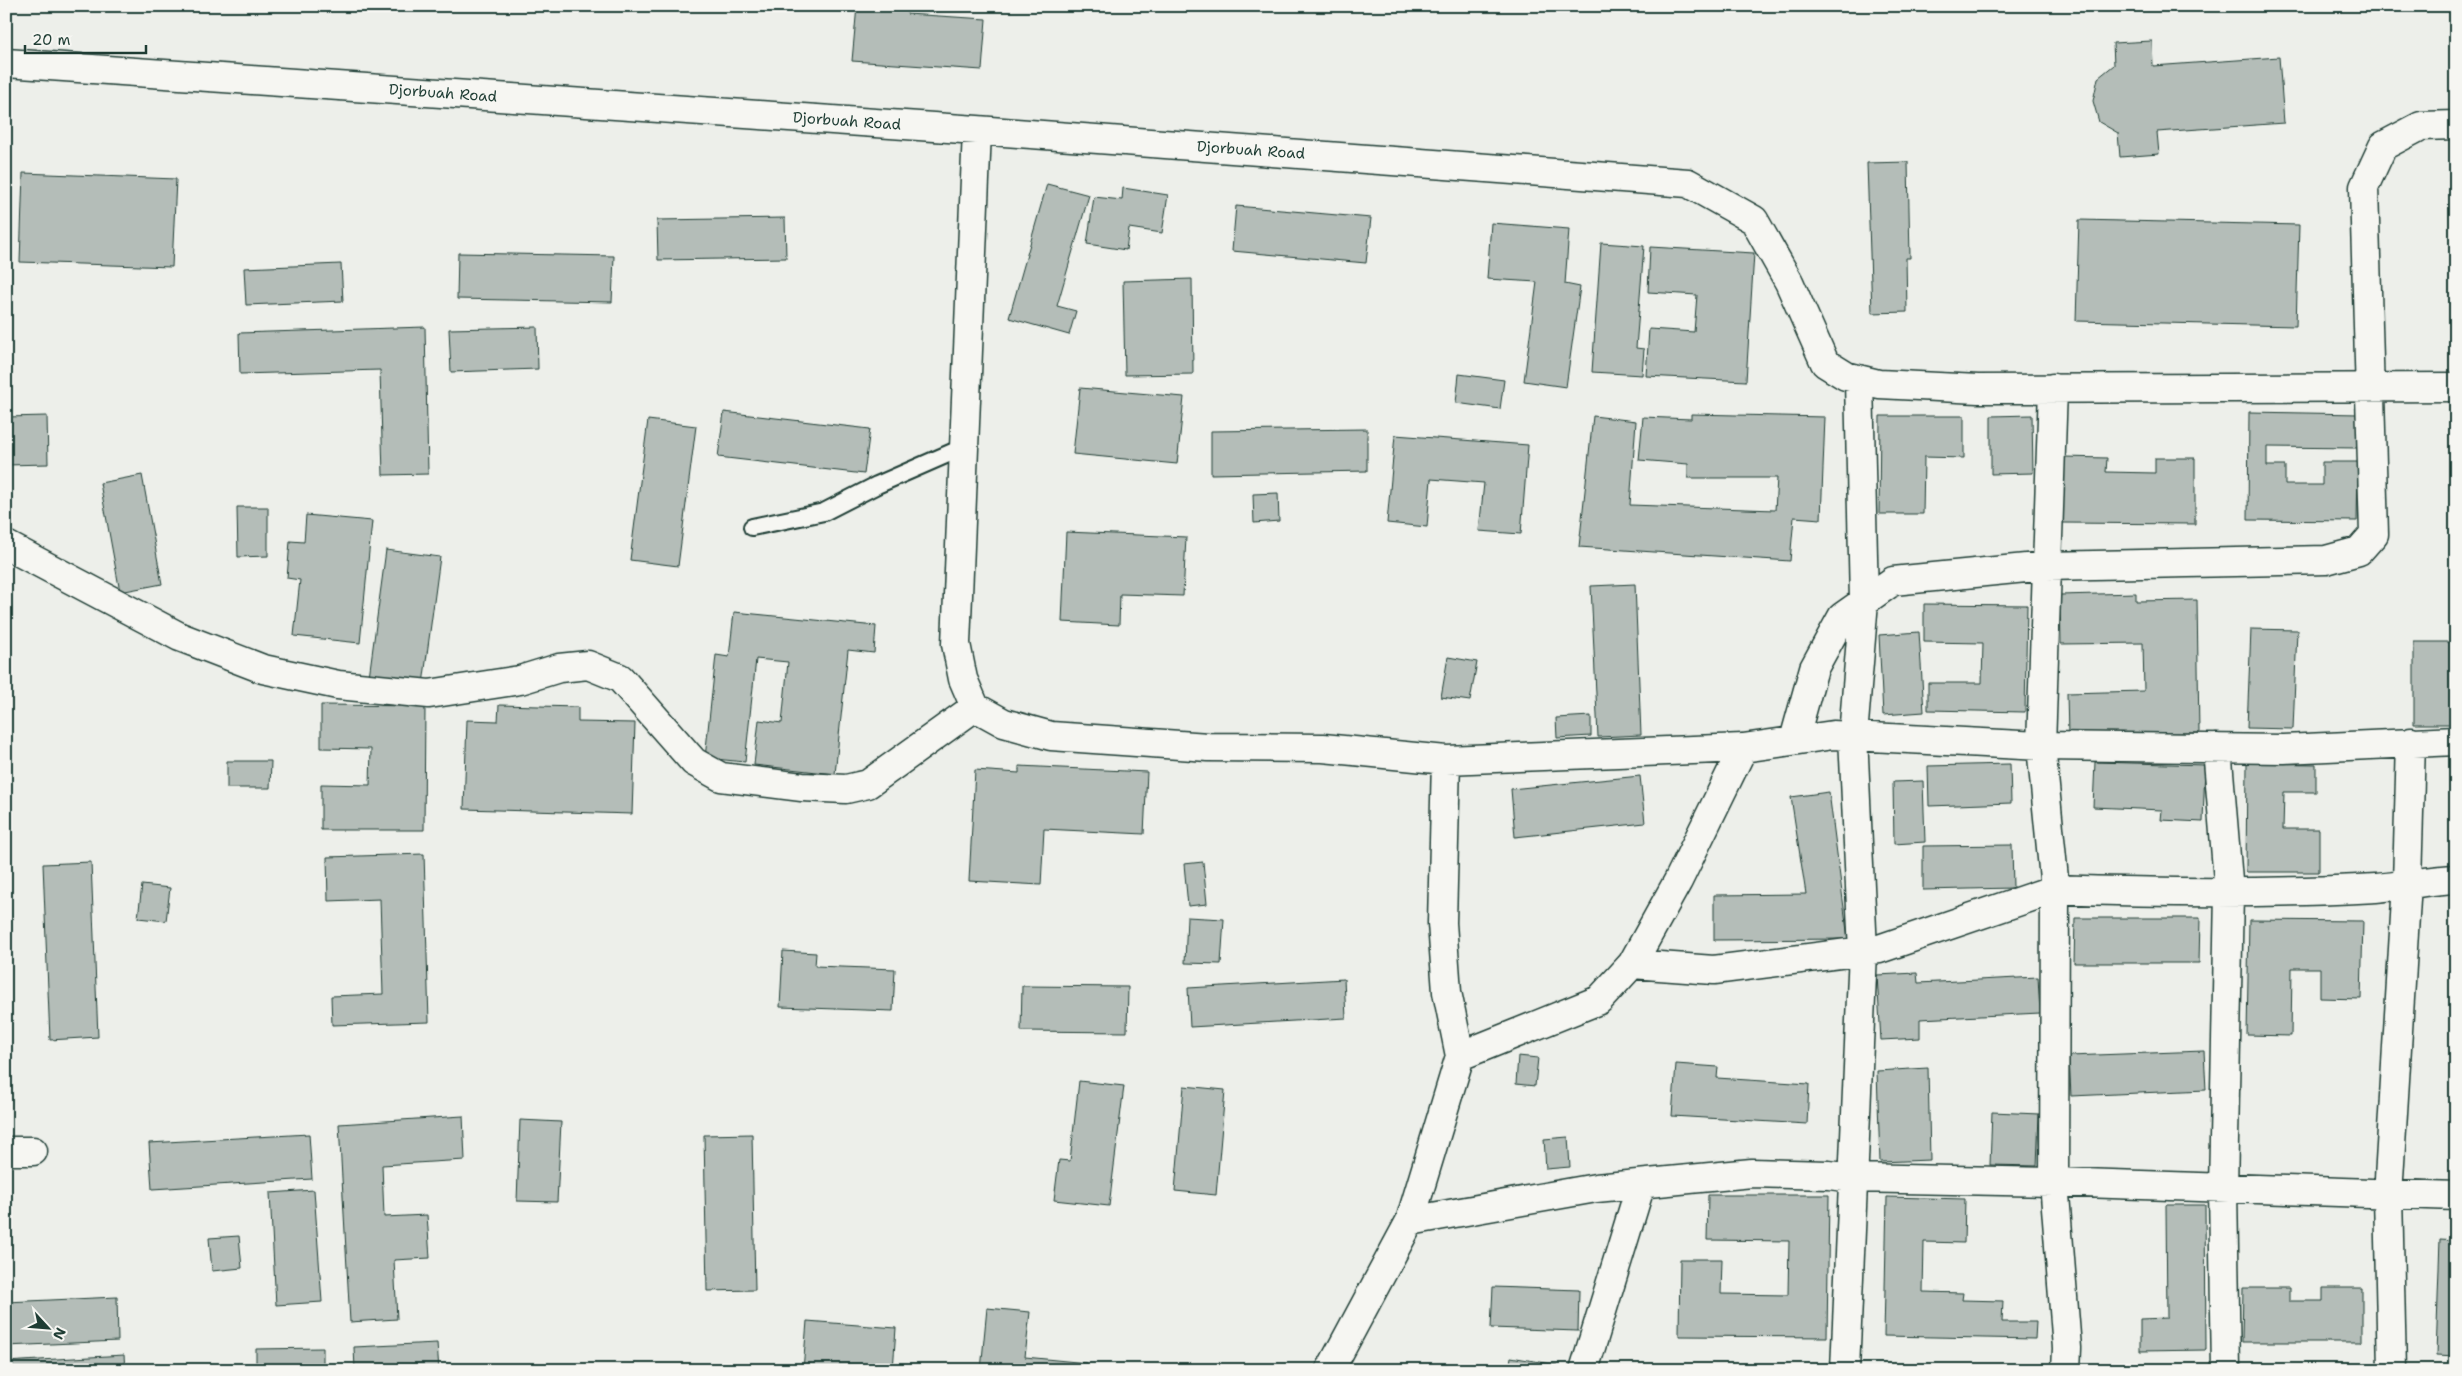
<svg xmlns="http://www.w3.org/2000/svg" width="2462" height="1376" font-family="'Shantell Sans',sans-serif">
  <style>
    .building { fill: #b4bdb8; stroke: #1f3d34 }
    .lines { fill: none; stroke-linecap: round; stroke-linejoin: round }
    .service-casing { stroke: #1f3d34; stroke-width: 20 }
    .minor-casing { stroke: #1f3d34; stroke-width: 31 }
    .service { stroke: #f6f6f2; stroke-width: 16 }
    .minor { stroke: #f6f6f2; stroke-width: 28 }
    .labels { text-anchor: middle; dominant-baseline: central; stroke-width: 4; stroke-linejoin: round; paint-order: stroke }
    .street-label { font-size: 15px; fill: #1f3d34; stroke: #f6f6f2 }
  </style>
  <rect width="100%" height="100%" fill="#edefea"/>
  <filter id="ink" filterUnits="userSpaceOnUse"><feTurbulence type="fractalNoise" baseFrequency=".02" numOctaves="2"/><feDisplacementMap in="SourceGraphic" scale="10" xChannelSelector="R" yChannelSelector="G"/><feConvolveMatrix kernelMatrix="1 2 1 2 8 2 1 2 1" color-interpolation-filters="sRGB"/></filter>
  <g filter="url(#ink)">
    <path class="building" d="M857,6H908L907,14L986,19L982,70L852,61Z
      M2152,41L2153,66L2279,57L2284,123L2157,132L2159,154L2120,157L2118,133L2099,122L2093,101L2098,78L2114,65L2113,43Z
      M1908,162L1910,258H1906L1907,312L1872,313L1867,163Z
      M23,173L176,179L172,267L20,262Z
      M1047,184L1089,195L1057,306L1076,311L1069,335L1009,318Z
      M1123,188L1168,195L1162,233L1129,228L1126,250L1087,244L1094,197L1122,200Z
      M1236,206L1371,218L1366,263L1232,251Z
      M785,218L786,258L658,260L657,220Z
      M2079,220L2299,225L2296,326L2076,321Z
      M1491,223L1569,229L1565,284L1580,287L1566,387L1524,381L1537,282L1487,279Z
      M1601,243L1644,246L1636,348L1644,349L1642,375L1592,372Z
      M1650,247L1754,253L1746,381L1646,376L1649,329L1694,332L1697,295L1648,292Z
      M458,253L614,256L612,302L457,299Z
      M341,264L343,301L246,305L244,268Z
      M1192,279L1193,374L1125,375L1123,281Z
      M425,327L428,474L383,475L380,370L240,374L239,333Z
      M537,327L538,369L451,372L449,329Z
      M1459,374L1504,380L1500,409L1456,403Z
      M1080,388L1184,397L1177,464L1073,454Z
      M724,412L870,429L864,474L718,457Z
      M2249,412L2359,414L2358,448L2267,447V466H2285V485H2322V462H2358L2357,521L2248,520Z
      M1691,414L1825,417L1821,519L1794,517L1790,561L1579,547L1593,416L1636,421L1630,505L1775,510L1777,478H1688V464L1639,460L1643,417L1691,419Z
      M2032,415L2033,473L1991,474V416Z
      M47,416L48,464L6,465V417Z
      M1880,416H1964V458L1924,457L1923,514H1879Z
      M648,420L696,426L678,566L630,560Z
      M1367,429V471L1211,474V431Z
      M1395,435L1528,445L1521,534L1479,531L1484,483L1431,479L1427,527L1387,523Z
      M2064,457L2107,458L2106,472L2155,473V458H2195V524L2063,523Z
      M142,475L162,584L120,592L100,483Z
      M1278,493L1279,521L1254,523L1253,494Z
      M237,507H268V556L238,557Z
      M306,515L372,521L360,643L294,636L300,580L287,578L290,541L304,542Z
      M1066,532L1186,537L1183,596L1120,594L1119,625L1062,622Z
      M386,550L440,557L423,684L369,677Z
      M1635,584L1641,735L1598,737L1591,586Z
      M2136,593V601L2197,600L2199,733L2068,735L2067,693L2144,691L2143,643L2061,644L2060,595Z
      M1924,604L2027,605L2025,712L1928,710V683H1982L1983,643L1924,642Z
      M734,612L876,626L874,653L848,650L835,774L754,765L759,720L782,723L788,662L756,659L745,762L705,758L716,655L729,657Z
      M2251,629L2297,630L2293,729L2247,728Z
      M1919,632L1924,712L1883,715L1879,635Z
      M2414,642H2456V724H2414Z
      M1448,657L1477,662L1470,701L1441,697Z
      M321,705L425,706L424,830H321V784L370,785L371,749L321,748Z
      M499,705L578,707V722L635,723L632,814L464,809L467,720L498,721Z
      M1591,716V736L1557,738L1556,718Z
      M227,761H271L270,788H227Z
      M2095,762L2205,765L2203,822L2161,820L2162,810L2093,807Z
      M2247,763L2316,764V792H2284L2283,829H2319V872H2246Z
      M2010,764L2011,803L1929,806L1928,766Z
      M1019,766L1147,772L1144,834L1044,829L1041,885L969,881L975,770L1019,773Z
      M1640,776L1645,823L1515,837L1511,789Z
      M1923,781L1925,842L1894,844L1893,782Z
      M1829,792L1848,939L1714,940V895L1806,894L1791,797Z
      M2012,845L2013,888L1923,890V846Z
      M424,854L429,1022L332,1025L331,996L383,994L380,899L328,901L327,857Z
      M91,862L98,1037L50,1040L43,864Z
      M1203,862L1207,904L1188,906L1184,864Z
      M142,885L170,888L166,921L138,918Z
      M1187,917L1224,919L1221,964L1185,963Z
      M2075,918H2200L2199,963H2074Z
      M2249,920L2363,921L2361,999L2320,998V968H2292L2291,1036L2247,1035Z
      M783,951L816,953L815,966L895,969L893,1011L780,1007Z
      M1917,973L1918,983L2038,977L2040,1013L1920,1019V1038L1881,1040L1877,975Z
      M1344,979L1346,1018L1190,1027L1188,988Z
      M1022,986L1128,987L1127,1032L1021,1031Z
      M2204,1051L2206,1090L2071,1096L2069,1056Z
      M1518,1056L1538,1058L1535,1086L1516,1084Z
      M1676,1064L1718,1067L1717,1078L1809,1084L1807,1124L1672,1116Z
      M1928,1068L1930,1160L1880,1162L1877,1071Z
      M1079,1081L1124,1086L1109,1206L1054,1200L1059,1160L1070,1161Z
      M1184,1086L1225,1090L1216,1195L1175,1191Z
      M1992,1112L2039,1114L2037,1166L1990,1165Z
      M463,1116L465,1160L382,1165L384,1217L427,1215L430,1258L394,1260L397,1319L350,1322L339,1124Z
      M520,1120L561,1122L557,1202L517,1201Z
      M309,1134L312,1179L152,1189L149,1143Z
      M752,1134L755,1290L707,1291L704,1135Z
      M1568,1137L1570,1167L1546,1169L1544,1139Z
      M314,1190L322,1302L276,1305L270,1193Z
      M1708,1195H1829L1827,1337L1679,1336L1680,1259H1722L1721,1294L1788,1295L1789,1241L1707,1240Z
      M1887,1197L1965,1199L1964,1243L1924,1242L1923,1292L1963,1293L1962,1300L2003,1301L2002,1322H2036L2035,1339L1884,1336Z
      M2166,1205H2205L2206,1350L2140,1351V1319L2167,1318Z
      M239,1236L242,1268L212,1271L209,1238Z
      M2440,1239L2456,1240V1356L2436,1355Z
      M1493,1287L1579,1290L1578,1331L1491,1328Z
      M2243,1288H2289V1301H2323V1288H2362V1342H2242Z
      M117,1297L118,1341L6,1346V1302Z
      M987,1308L1030,1312L1025,1357L1087,1363L1086,1370H981Z
      M807,1321L896,1328L893,1370H803Z
      M437,1343L439,1370H355L354,1347Z
      M323,1348V1370H256V1349Z
      M124,1355L125,1370H6V1362Z
      M1511,1357L1557,1365L1556,1370H1509Z"/>
    <g class="lines">
      <defs>
        <path id="service" d="M752,527L824,512L877,485L964,447"/>
        <path id="minor" d="M6,63L977,130L1688,183L1754,220L1789,282L1825,363L1846,376L1879,384L1978,389L2456,387
          M977,130L956,644L963,679L975,707L1004,723L1051,736L1208,747L1323,748L1446,760L1743,748L1833,735L2041,746L2284,749L2456,741
          M2053,388L2041,746L2055,889C2162,893 2269,894 2376,888C2403,886 2429,880 2456,879
          M6,545L180,637L263,669L338,685L429,694L520,680L559,668L588,665L620,678L694,762L721,777L802,787L846,789L868,784L975,707
          M1794,740L1814,668L1842,617L1893,581L2047,566L2326,560L2359,551L2374,534L2364,187L2383,146L2421,126L2456,125
          M2217,748L2229,893L2223,1189L2226,1370
          M1632,964L1714,970L1879,949L2055,889L2054,1182L2067,1348L2066,1370
          M1460,1056L1599,1000L1632,964L1678,881L1743,748
          M6,1151H33
          M1410,1221L1596,1188L1752,1173L1829,1175L1852,1178L2054,1182L2456,1196
          M1330,1370L1410,1221L1460,1056L1447,992L1442,923L1446,760
          M1584,1370L1641,1184
          M1845,1370L1863,951L1853,736L1864,601L1859,380
          M2392,1370L2388,1195L2407,883L2411,742"/>
      </defs>
      <use href="#service" class="service-casing"/>
      <use href="#minor" class="minor-casing"/>
      <use href="#service" class="service"/>
      <use href="#minor" class="minor"/>
    </g>
  </g>
  <g class="labels">
    <g class="street-label">
      <text transform="translate(443 93) rotate(4)">Djorbuah Road</text>
      <text transform="translate(847 121) rotate(4)">Djorbuah Road</text>
      <text transform="translate(1251 150) rotate(4)">Djorbuah Road</text>
    </g>
  </g>
  <rect width="2462" height="1376" fill="none" stroke="#f6f6f2" stroke-width="25"/>
  <rect x="12" y="12" width="2437" height="1351" fill="none" stroke="#1f3d34" stroke-width="2" filter="url(#ink)"/>
  <g transform="translate(48 1328) rotate(116)" stroke="#f6f6f2" stroke-width="4" paint-order="stroke">
  <path d="M0-4L9 19L0 12L-9 19Z" fill="#1f3d34"/>
  <text y="-8" font-size="14" font-weight="bold" text-anchor="middle" fill="#1f3d34">N</text>
  </g>
  <path d="M25 45v8h121v-8" fill="none" stroke="#1f3d34" stroke-width="2.5"/>
  <text x="32" y="45" font-size="15" fill="#1f3d34" stroke="#f6f6f2" stroke-width="4" paint-order="stroke">20 m</text>
</svg>
